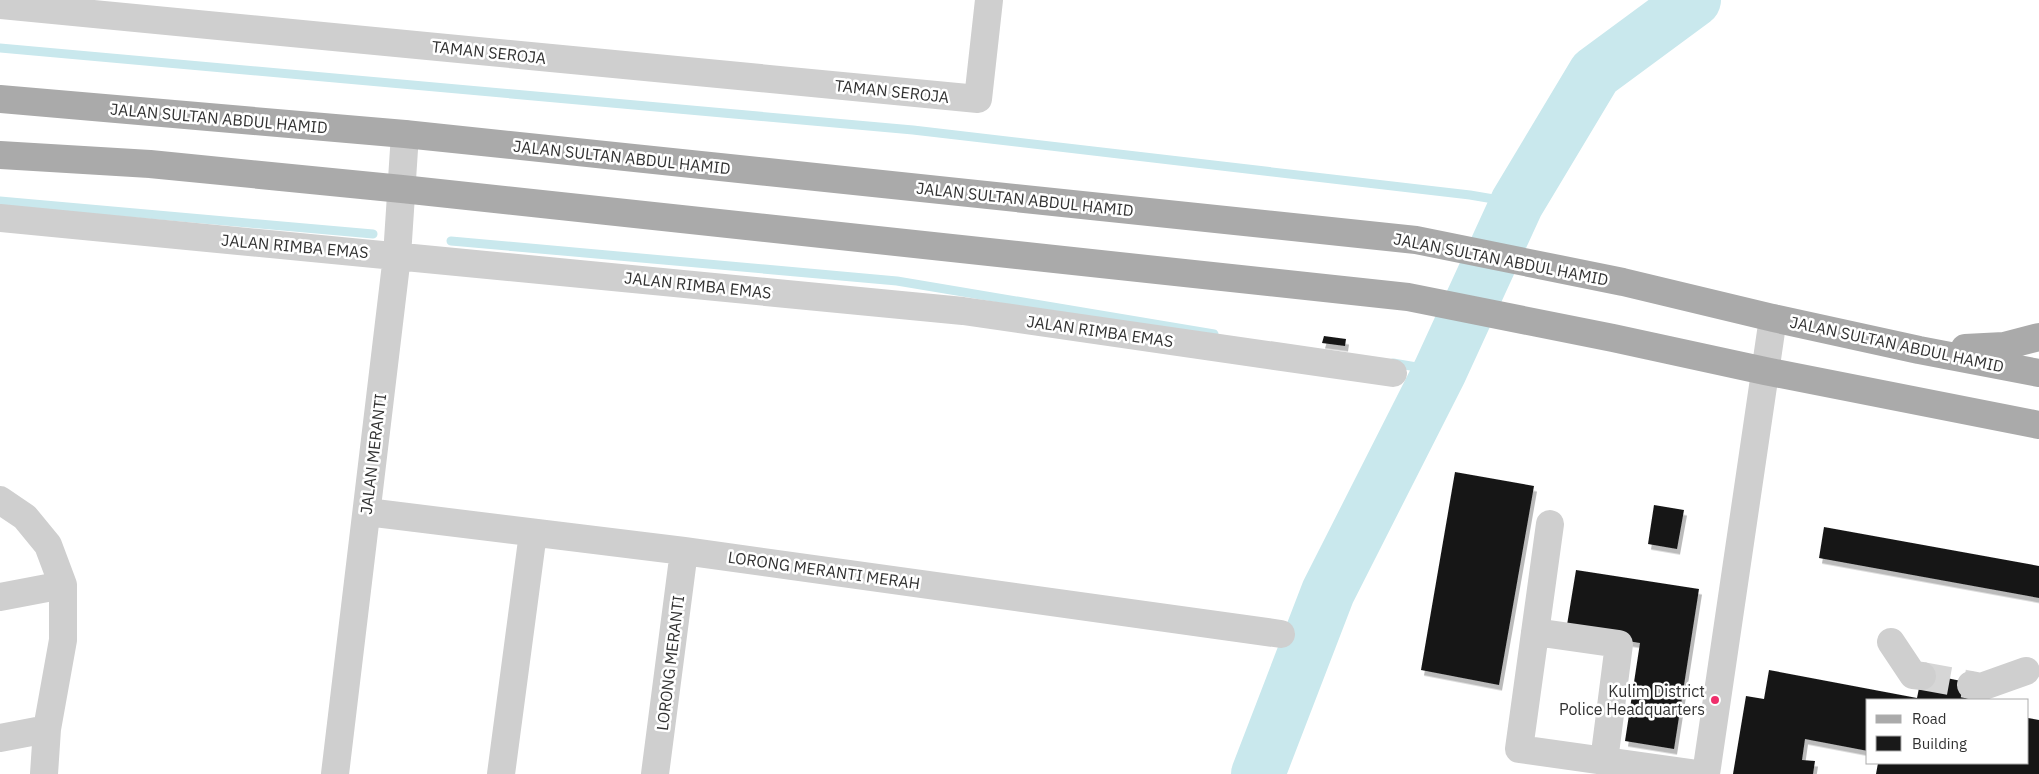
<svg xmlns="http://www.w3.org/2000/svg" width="2039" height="774" font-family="'IBM Plex Sans',sans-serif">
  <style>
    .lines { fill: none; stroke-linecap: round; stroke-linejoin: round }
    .stream { stroke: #c9e8ed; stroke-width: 9 }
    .river { stroke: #c9e8ed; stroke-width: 54 }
    .building { fill: #191919; filter: url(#shadow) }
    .minor-tunnel { stroke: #d6d6d6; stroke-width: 28; stroke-dasharray: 28 14; stroke-linecap: butt }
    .minor { stroke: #cfcfcf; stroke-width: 28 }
    .major { stroke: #aaa; stroke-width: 28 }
    .poi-dot { fill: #ef2e6b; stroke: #fff; stroke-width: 2 }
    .labels { text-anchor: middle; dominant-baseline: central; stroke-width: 5; stroke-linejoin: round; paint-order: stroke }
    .street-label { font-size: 16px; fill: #323232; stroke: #fff }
    .poi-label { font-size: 16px; fill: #323232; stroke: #fff; text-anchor: end }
  </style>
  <defs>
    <filter id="shadow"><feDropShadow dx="3" dy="5.5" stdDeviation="0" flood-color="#0004"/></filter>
  </defs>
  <rect width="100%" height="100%" fill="#fff"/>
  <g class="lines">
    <path class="stream" d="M0,48L913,130L1470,195L1517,203
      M0,201L373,234
      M451,241L897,281L1214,334
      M1393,363L1440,371"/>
    <path class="river" d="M1258,774L1328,592L1440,371L1517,203L1595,73L1694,0"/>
  </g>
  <path class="building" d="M1324,336L1346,339L1345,346L1322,343Z
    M1455,472L1534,486L1499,685L1421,670Z
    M1654,505L1684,510L1677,549L1648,544Z
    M1824,527L2039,566V598L1819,558Z
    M1576,570L1699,589L1674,749L1625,741L1640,643L1566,631Z
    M1769,670L1917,698L1922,673L1971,683L1968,700H1868V751L1805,739L1802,760L1815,761L1813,774H1733L1746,696L1764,699Z
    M2028,718L2039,720V774H1876L1878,763H2028Z"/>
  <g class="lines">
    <path class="minor-tunnel" d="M1922,676L1971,685"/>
    <path class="minor" d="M0,5L978,99L989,0
      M0,218L963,311L1393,373
      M0,500L25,517L48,545L63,585V640L47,729L44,774
      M367,512L684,551L1281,634
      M1550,524L1519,749L1698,774
      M0,597L63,585
      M1535,632L1619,644L1604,761
      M1891,642L1913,675L1922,676
      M1971,685L1981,687L2026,671
      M0,738L47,729
      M335,774L397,256L405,134
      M501,774L533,533
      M655,774L684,551
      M1706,774L1773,318"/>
    <path class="major" d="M0,99L405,134L1416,240L1623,282L1773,318L1919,350L2039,373
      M0,155L150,164L402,189L1408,297L1613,338L1765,371L2039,425
      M1965,348L2004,346L2039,337"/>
  </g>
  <circle class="poi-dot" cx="1715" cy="700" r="5"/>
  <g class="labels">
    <g class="street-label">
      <text transform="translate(489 52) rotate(6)">TAMAN SEROJA</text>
      <text transform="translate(892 91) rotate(6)">TAMAN SEROJA</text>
      <text transform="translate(219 118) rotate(5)">JALAN SULTAN ABDUL HAMID</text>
      <text transform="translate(622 157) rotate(6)">JALAN SULTAN ABDUL HAMID</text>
      <text transform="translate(1025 199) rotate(6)">JALAN SULTAN ABDUL HAMID</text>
      <text transform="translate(295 246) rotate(5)">JALAN RIMBA EMAS</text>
      <text transform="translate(1501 259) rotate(11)">JALAN SULTAN ABDUL HAMID</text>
      <text transform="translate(698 285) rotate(6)">JALAN RIMBA EMAS</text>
      <text transform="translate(1100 331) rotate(8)">JALAN RIMBA EMAS</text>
      <text transform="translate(1897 344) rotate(12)">JALAN SULTAN ABDUL HAMID</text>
      <text transform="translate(373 454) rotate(-83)">JALAN MERANTI</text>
      <text transform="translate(824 570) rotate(8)">LORONG MERANTI MERAH</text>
      <text transform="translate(670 663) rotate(-83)">LORONG MERANTI</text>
    </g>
    <g class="poi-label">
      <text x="1705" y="691">Kulim District<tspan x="1705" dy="18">Police Headquarters</tspan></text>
    </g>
  </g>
  <rect x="1866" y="699" width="162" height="65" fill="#ffffff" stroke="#adadad"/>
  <rect x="1876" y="715" width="25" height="8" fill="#aaaaaa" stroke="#adadad"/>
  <text x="1912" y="724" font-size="15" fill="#323232">Road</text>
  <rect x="1876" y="736" width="25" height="15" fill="#191919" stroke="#adadad"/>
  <text x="1912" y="749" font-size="15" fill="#323232">Building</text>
</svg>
